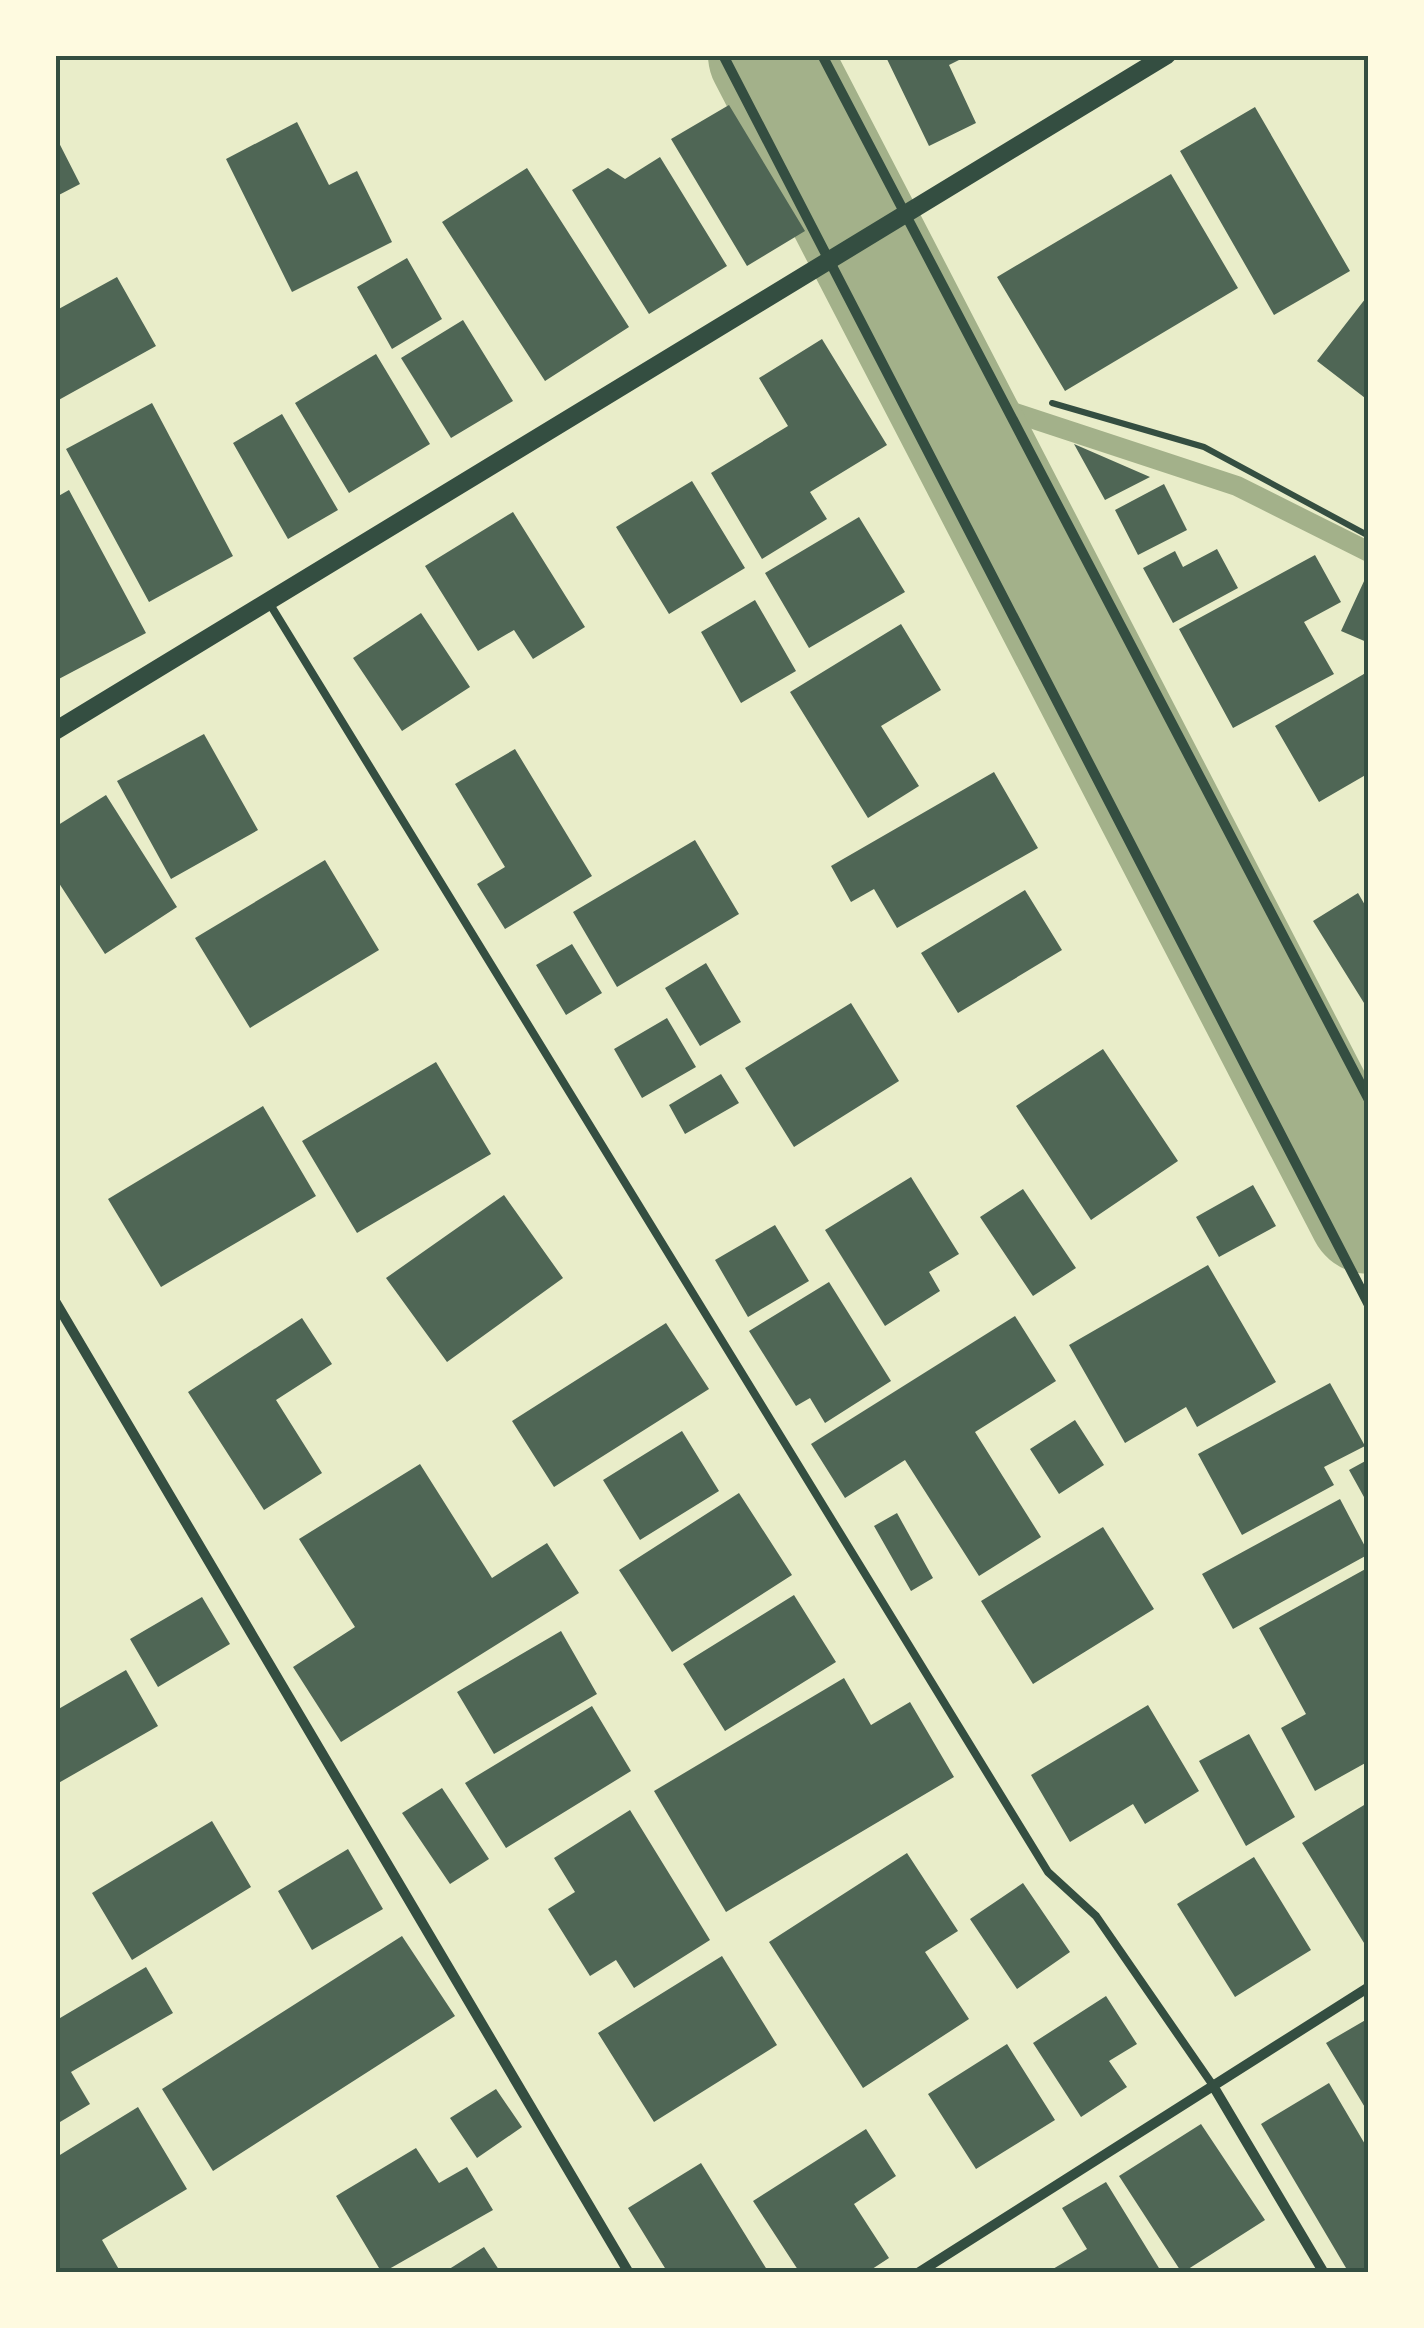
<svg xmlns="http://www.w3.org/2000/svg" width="1424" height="2328" font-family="Figtree,sans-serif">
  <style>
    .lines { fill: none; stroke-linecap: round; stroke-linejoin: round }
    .stream { stroke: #a3b18a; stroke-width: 20 }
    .river { stroke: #a3b18a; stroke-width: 122 }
    .building { fill: #4f6655 }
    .path { stroke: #344e41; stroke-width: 6 }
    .service { stroke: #344e41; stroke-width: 8 }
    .minor { stroke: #344e41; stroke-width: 10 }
    .tertiary { stroke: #344e41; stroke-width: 18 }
    .neatline { fill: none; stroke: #344e41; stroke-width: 4 }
  </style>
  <rect width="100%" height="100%" fill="#e9edc9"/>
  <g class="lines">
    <path class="stream" d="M942,389L1237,486L1369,552"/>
    <path class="river" d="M769,55L1369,1213"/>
  </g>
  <path class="building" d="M885,55H969L949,65L976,123L929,146Z
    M729,105L805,231L747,266L671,139Z
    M1255,107L1350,271L1274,315L1180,151Z
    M297,122L329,185L357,171L392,242L292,292L226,159Z
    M55,135L80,184L55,197Z
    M660,157L727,266L649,314L572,190L608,168L625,179Z
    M527,168L629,327L545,381L442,222Z
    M1171,174L1238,288L1065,391L997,277Z
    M407,258L442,319L392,349L357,287Z
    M117,277L156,346L55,402V311Z
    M1369,294V401L1317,361Z
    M463,320L513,401L451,438L401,358Z
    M822,339L887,445L810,492L827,519L762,559L711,473L788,426L759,378Z
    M376,354L430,444L349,493L295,403Z
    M152,403L233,556L149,602L66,449Z
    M282,414L338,510L288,539L233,443Z
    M1074,444L1150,477L1105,500Z
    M692,481L745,568L669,614L616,527Z
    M1164,484L1187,530L1138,555L1115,510Z
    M69,490L146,633L55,681V498Z
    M513,512L585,627L533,659L514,630L478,651L425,566Z
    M859,517L905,592L809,648L765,573Z
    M1217,549L1238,588L1173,623L1143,568L1175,551L1183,567Z
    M1315,555L1341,602L1304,622L1334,674L1233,728L1179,629Z
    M1365,579L1369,580V643L1341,631Z
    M755,600L796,671L741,703L701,632Z
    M421,613L470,687L402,731L353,658Z
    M901,624L941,690L881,726L919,786L868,818L790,692Z
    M1369,671V773L1319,802L1275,726Z
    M204,734L258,830L171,879L117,781Z
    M515,749L592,876L505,929L477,884L505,867L455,784Z
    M994,772L1038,848L897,928L874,889L851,902L831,866Z
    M106,795L177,907L105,954L55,877V827Z
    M695,840L739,914L617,987L573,912Z
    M325,860L379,950L250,1028L195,938Z
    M1025,890L1062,950L958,1013L921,953Z
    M1358,893L1369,912V1011L1313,921Z
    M572,944L602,993L566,1015L536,965Z
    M706,963L741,1022L700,1046L665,988Z
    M851,1003L899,1081L794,1147L745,1068Z
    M667,1018L696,1067L642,1098L614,1049Z
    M1103,1049L1178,1161L1091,1220L1016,1106Z
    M436,1062L491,1154L357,1233L302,1141Z
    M721,1074L739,1103L685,1134L669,1105Z
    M263,1106L316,1196L161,1287L108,1199Z
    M911,1177L959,1254L929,1272L940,1291L885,1326L825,1230Z
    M1253,1185L1276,1226L1219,1257L1196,1217Z
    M1023,1189L1076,1268L1033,1296L980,1217Z
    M504,1195L563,1278L447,1362L386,1278Z
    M775,1225L809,1281L748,1317L715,1260Z
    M1208,1265L1276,1382L1197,1427L1186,1407L1125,1443L1069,1345Z
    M829,1282L891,1381L825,1423L810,1398L796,1406L749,1331Z
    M1015,1316L1056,1381L975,1432L1041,1537L979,1576L905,1460L845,1498L811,1444Z
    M302,1318L332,1364L276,1400L322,1473L264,1510L188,1392Z
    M666,1323L709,1389L554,1487L512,1421Z
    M1330,1383L1365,1446L1324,1467L1334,1485L1242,1535L1198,1454Z
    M1075,1420L1104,1465L1059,1494L1030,1449Z
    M682,1431L719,1491L640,1540L603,1480Z
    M1369,1459V1506L1349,1470Z
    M420,1464L492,1578L547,1543L579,1593L341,1742L293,1667L355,1627L299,1539Z
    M739,1493L792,1575L672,1652L619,1570Z
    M1340,1499L1369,1554L1233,1629L1202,1574Z
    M897,1513L933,1578L911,1591L874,1526Z
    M1103,1527L1154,1609L1033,1684L981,1601Z
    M1369,1567V1761L1315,1791L1281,1728L1306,1714L1259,1628Z
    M794,1595L836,1662L725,1731L683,1664Z
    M202,1597L230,1644L158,1687L130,1639Z
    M561,1631L597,1694L494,1754L457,1692Z
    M126,1670L158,1726L55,1785V1711Z
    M844,1678L871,1725L910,1702L954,1777L726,1912L654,1791Z
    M1148,1705L1199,1791L1145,1824L1133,1804L1070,1842L1031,1775Z
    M592,1706L631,1771L506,1848L465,1783Z
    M1249,1734L1295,1817L1246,1846L1199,1761Z
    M442,1788L489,1859L450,1884L402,1813Z
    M1369,1802V1951L1302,1843Z
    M630,1810L710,1940L634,1988L616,1960L590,1976L548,1909L575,1892L554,1858Z
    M212,1821L251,1887L132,1960L92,1893Z
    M348,1849L383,1909L312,1950L278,1891Z
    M907,1853L958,1931L925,1952L969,2019L863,2088L769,1942Z
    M1254,1857L1311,1950L1235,1997L1177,1904Z
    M1023,1883L1070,1952L1017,1989L970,1919Z
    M402,1936L455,2016L213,2171L162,2089Z
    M722,1956L777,2045L654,2122L598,2033Z
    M146,1967L173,2013L71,2072L90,2104L55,2125V2021Z
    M1106,1996L1137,2044L1109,2061L1127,2087L1081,2117L1033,2043Z
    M1369,2018V2114L1326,2043Z
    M1007,2044L1055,2120L976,2169L928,2094Z
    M1329,2083L1369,2151V2273H1349L1261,2124Z
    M496,2089L522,2127L477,2158L450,2118Z
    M138,2107L187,2189L102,2240L121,2273H55V2158Z
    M1201,2124L1265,2220L1182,2273L1119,2176Z
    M866,2129L896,2176L854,2204L889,2258L866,2273H800L753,2201Z
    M416,2148L439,2183L467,2167L493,2210L382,2273L336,2196Z
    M701,2163L769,2273H668L628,2208Z
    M1106,2182L1162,2273H1046L1087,2249L1062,2208Z
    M484,2247L501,2273H443Z"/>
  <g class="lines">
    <path class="path" d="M1052,403L1204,447L1369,536"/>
    <path class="service" d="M268,601L1048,1872L1096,1916L1212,2084"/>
    <path class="minor" d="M723,55L1369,1305
      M822,55L1369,1100
      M55,1301L629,2273
      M1212,2084L1324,2273
      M918,2273L1369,1987"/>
    <path class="tertiary" d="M55,731L1167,55"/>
  </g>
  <rect width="1424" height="2328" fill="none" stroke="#fefae0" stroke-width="115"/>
  <rect x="58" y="58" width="1308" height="2212" class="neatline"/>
</svg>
